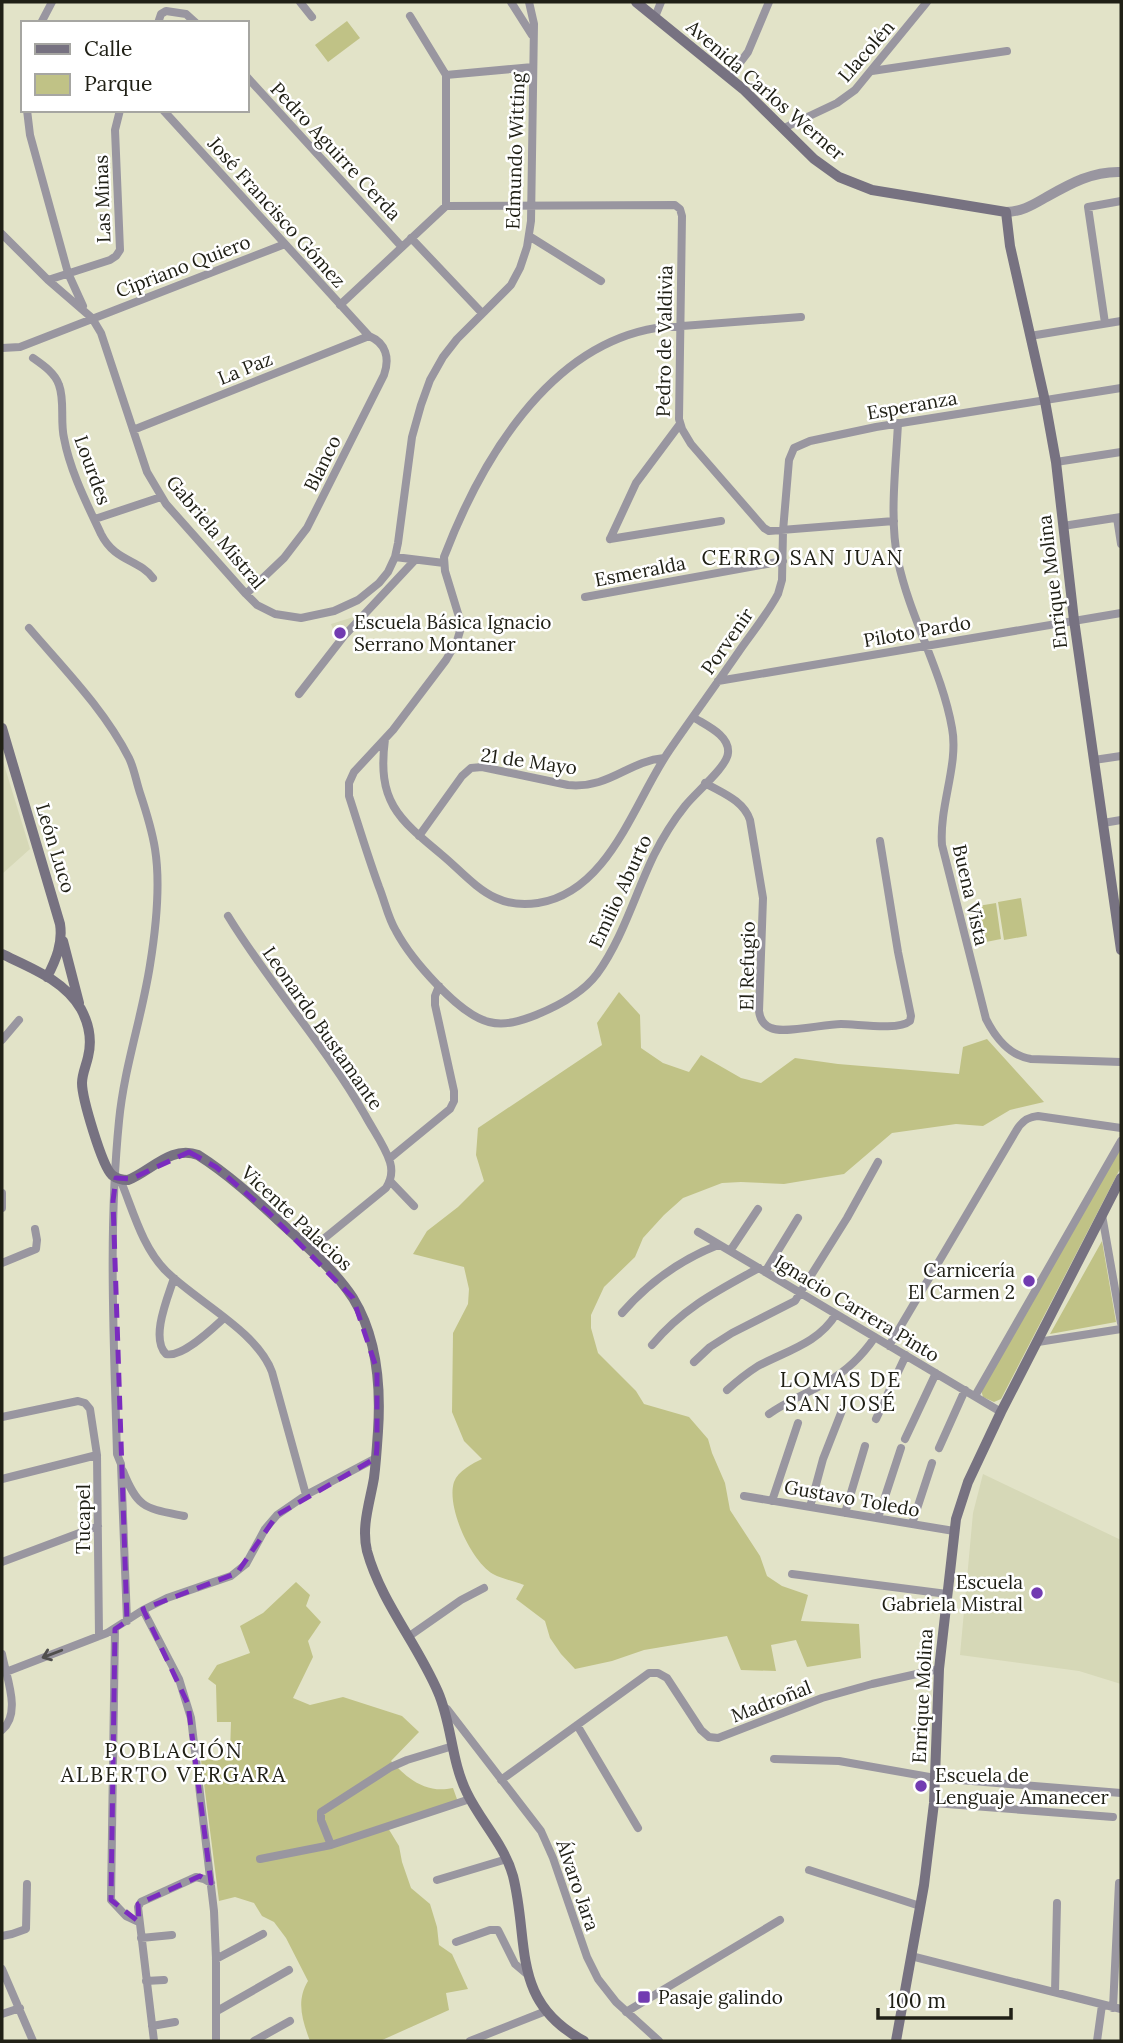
<svg xmlns="http://www.w3.org/2000/svg" width="1123" height="2043" font-family="Lora,serif">
  <style>
    .built { fill: #d6d8b7 }
    .green { fill: #c0c286 }
    .lines { fill: none; stroke-linecap: round; stroke-linejoin: round }
    .minor { stroke: #9996a0; stroke-width: 8 }
    .tertiary { stroke: #9996a0; stroke-width: 10 }
    .secondary { stroke: #777281; stroke-width: 10 }
    .oneway { stroke: #504f4d }
    .marked { fill: none; stroke: #7b2cbf; stroke-width: 5; stroke-dasharray: 14 9; stroke-linejoin: round }
    .poi-dot { fill: #723bb1; stroke: #fff; stroke-width: 2.5 }
    .labels { text-anchor: middle; dominant-baseline: central; stroke-width: 5; stroke-linejoin: round; paint-order: stroke }
    .street-label { font-size: 19px; fill: #202016; stroke: #fff }
    .poi-label { font-size: 19px; fill: #202016; stroke: #fff; text-anchor: start }
    .neighbourhood-label { font-size: 21px; letter-spacing: 2px; fill: #202016; stroke: #fff }
  </style>
  <rect width="100%" height="100%" fill="#e2e3c8"/>
  <path class="built" d="M360,615L338,641L331,624Z
    M2,758L30,849L2,874Z
    M983,1474L1121,1540V1684L1079,1671L960,1655L973,1513Z"/>
  <path class="green" d="M347,21L360,38L328,62L315,45Z
    M1021,898L1027,936L1004,940L998,902Z
    M996,903L1001,939L981,943L972,907Z
    M619,992L640,1015L641,1048L663,1063L689,1072L701,1055L741,1078L761,1083L795,1058L838,1064L959,1074L963,1047L987,1039L1044,1102L1010,1110L983,1126L956,1124L892,1133L844,1174L784,1184L741,1182L722,1183L683,1198L664,1215L643,1238L635,1257L604,1287L591,1315V1328L598,1353L636,1391L644,1404L689,1417L708,1439L712,1453L725,1483L730,1510L760,1556L767,1576L782,1586L808,1595L801,1621L859,1624L861,1658L807,1667L796,1640L771,1645L776,1671L741,1670L727,1636L644,1650L612,1661L575,1669L561,1654L550,1638L545,1621L516,1599L524,1585C514,1581 502,1579 493,1574C471,1561 446,1507 454,1482C458,1471 473,1463 482,1459L464,1441L452,1412L453,1333L468,1304L469,1289L464,1267L413,1254L427,1231L458,1207L484,1181L476,1155L478,1128L602,1045L597,1023Z
    M1121,1145V1167L1001,1399L994,1402L983,1397L981,1390Z
    M1102,1241L1116,1322L1050,1334Z
    M296,1582L310,1595L306,1606L321,1622L308,1641L313,1657L293,1698L310,1705L343,1697L402,1716L419,1732L391,1761C408,1779 426,1794 453,1788L458,1802L388,1828L399,1846L402,1862L411,1888L430,1904L437,1927L439,1945L452,1954L468,1989L446,1993L449,2010L380,2041H310C302,2020 296,2001 308,1981L286,1938L274,1922L262,1916L254,1903L235,1897L219,1901L201,1760L216,1759L230,1753L231,1722H217L216,1685L208,1679L217,1665L250,1653L240,1626L263,1613Z"/>
  <g class="lines">
    <path class="minor" d="M300,2L312,17
      M511,2L532,35
      M410,16L446,75V206
      M655,17L661,2
      M41,23L52,2
      M158,23L161,14L166,11L186,14L196,23
      M872,71L1007,51
      M446,75L533,67
      M247,77L402,247
      M729,77L748,52L769,2
      M27,110L30,135L68,273L83,306
      M163,110L369,336C386,343 390,358 384,375L307,528L284,558L246,594
      M784,128L837,103L855,90L927,2
      M2,234L48,280L92,318L101,333L147,472L166,504L246,594L257,605L275,614L301,618L334,611L358,600L379,583L388,572L395,557L398,543L412,437L421,405L430,380L443,357L457,339L511,285L520,268L527,247L531,221L534,24L529,2
      M529,236L601,281
      M411,238L482,313
      M48,280L110,260L116,256L120,250L115,130L120,110
      M340,305L446,206L675,205L680,209L682,216L679,419L682,429L691,444L764,528L769,531L894,521
      M1105,323L1088,207L1121,201
      M1030,336L1121,321
      M2,348L20,347L285,244
      M33,358C43,365 55,373 59,385C65,401 60,421 64,438C70,471 87,504 101,534C115,562 139,559 153,578
      M898,423C896,466 889,519 898,561C910,618 942,671 952,728C959,764 939,806 942,845L986,1019C995,1037 1010,1056 1031,1059L1121,1062
      M133,430L369,336
      M1056,462L1121,452
      M1117,518L1121,544
      M95,519L161,497
      M1063,526L1121,517
      M610,539L636,483L680,424
      M610,539L721,521
      M395,557L444,563
      M585,597L783,561
      M29,628C64,669 104,709 129,758C134,768 136,781 140,793C146,811 152,830 155,849C161,886 156,928 150,965C142,1017 124,1068 119,1121C108,1232 114,1342 117,1454L121,1464L127,1621
      M718,681L1121,613
      M299,694L344,636L415,560
      M693,717C705,725 730,735 728,753C727,767 695,793 685,806C673,821 663,837 654,855C635,894 623,938 597,974C582,994 558,1006 536,1015C521,1021 505,1026 489,1022C459,1015 411,959 396,931C388,918 385,902 379,887C368,857 359,827 349,796V783L354,772L393,730L446,660L457,641L460,631V620L445,571L444,557C480,463 547,346 656,328L801,317
      M385,739C377,801 397,818 442,855C459,869 476,889 496,898C509,904 524,905 538,903C609,892 634,802 669,751C693,716 718,682 742,647C754,630 768,613 778,594L782,580L783,531L789,460L794,448L810,441L876,427L1121,388
      M1094,760L1121,756
      M705,783C722,793 743,800 750,820L763,898L759,1011C760,1019 763,1025 771,1028C784,1034 824,1024 841,1024C858,1024 898,1031 910,1021L911,1016L898,952L880,841
      M1103,823L1121,820
      M419,836L462,776L471,768L482,767L568,785C610,789 628,761 664,758
      M228,916C270,985 325,1045 365,1115C373,1130 385,1146 390,1162C393,1172 391,1180 386,1188L310,1250
      M2,1040L19,1020
      M389,1159L450,1109L454,1101V1091L435,1005V996L439,986
      M120,1179C133,1210 142,1247 166,1271C197,1302 257,1331 272,1372L306,1495
      M390,1181L414,1206
      M2,1193V1208
      M1102,1215L1121,1323
      M698,1232L1001,1412
      M730,1251L758,1209
      M2,1263L36,1249L37,1240L35,1229
      M765,1272L798,1218
      M174,1278C168,1297 150,1338 166,1354C182,1358 212,1329 224,1318
      M622,1313C649,1282 680,1260 718,1245
      M1038,1342L1121,1329
      M652,1345C683,1308 717,1291 759,1268
      M889,1346L1016,1131C1021,1122 1027,1117 1038,1116L1121,1128
      M694,1362L710,1347L732,1333L795,1301L847,1218L878,1162
      M727,1390C737,1381 747,1373 758,1366C786,1351 819,1343 836,1314
      M975,1396L1121,1141
      M769,1414C787,1401 808,1393 827,1382C847,1371 862,1356 875,1337
      M2,1417L78,1401L85,1403L90,1409L97,1455L99,1636
      M876,1419L906,1355
      M905,1439L936,1373
      M939,1448L965,1390
      M123,1471C138,1509 145,1508 184,1516
      M2,1479L97,1455
      M744,1496L954,1531
      M772,1501L798,1423
      M810,1507L823,1459L843,1408
      M845,1513L865,1446
      M878,1518L901,1448
      M912,1524L932,1463
      M2,1562L98,1526
      M792,1574L947,1594
      M143,1610L179,1679L191,1718L214,1911L216,1959V2041
      M115,1629L111,1900L126,1916L139,1922
      M408,1637L461,1600L484,1588
      M2,1654C6,1677 22,1713 2,1730
      M6,1672L107,1633L143,1610L167,1598L231,1576L246,1564L265,1529L277,1515L306,1495L376,1458
      M447,1709L541,1831L553,1858L587,1957L598,1979L616,2002L659,2041
      M577,1725L638,1828
      M774,1759L839,1761L935,1778L1121,1793
      M501,1780L649,1673H658L667,1678L701,1730L709,1737L718,1738L822,1698L872,1684L939,1669
      M934,1803L1113,1817
      M331,1845L321,1820V1812L391,1767L407,1760L453,1746
      M260,1859L331,1845L470,1799
      M809,1870L920,1906
      M437,1880L507,1859
      M2,1936L12,1934L26,1929L27,1884
      M141,1938L172,1935
      M456,1942L490,1930H498L515,1964L528,1975
      M911,1956L1121,2009
      M216,1959L263,1934
      M2,1969L33,2041
      M146,1981L164,1980
      M1055,1992L1057,1903
      M1113,2008L1119,1883
      M217,2011L289,1970
      M626,2012L780,1920
      M2,2014L20,2008
      M152,2026L175,2022
      M154,2041L138,1907L141,1902L196,1877L204,1879L211,1883
      M254,2041L290,2021
      M470,2041L546,2011
      M1097,2041L1102,2005"/>
    <path class="tertiary" d="M1006,212C1020,212 1031,206 1043,199C1068,185 1091,171 1121,172"/>
    <path class="secondary" d="M636,2L743,89L814,159L839,177L872,190L1006,212L1010,246L1045,401L1056,462L1074,620L1121,950
      M2,728L60,924C63,943 56,960 47,977
      M63,941L79,1003
      M2,954C31,968 64,980 81,1009C89,1024 92,1041 88,1057C86,1066 82,1074 82,1083C82,1098 102,1166 112,1175C117,1179 122,1180 128,1180C151,1171 171,1145 198,1155C228,1174 254,1198 280,1222C305,1245 334,1269 353,1298C377,1337 381,1386 378,1431C377,1446 376,1462 374,1478C370,1502 361,1526 367,1551C381,1602 417,1643 438,1692C452,1724 451,1761 467,1793C481,1822 504,1844 513,1876C530,1944 510,2001 584,2041
      M896,2041L924,1885L934,1803L939,1669L956,1519L968,1482L1001,1412L1121,1178"/>
  </g>
  <defs><path id="oneway-shaft" d="M-6 0H5M1.5-3L5.5 0L1.5 3" fill="none" stroke-width="1.6" stroke-linecap="round" stroke-linejoin="round" transform="scale(1.75)"/></defs>
  <use class="oneway" href="#oneway-shaft" transform="translate(52 1654) rotate(159)"/>
  <path class="marked" d="M189,1152L216,1167L269,1213L353,1298L377,1370V1447L376,1458L277,1515L237,1573L143,1609L188,1704L211,1883L200,1876L138,1904L139,1922L111,1900L115,1629L127,1621L113,1201L116,1178L131,1179Z"/>
  <g class="poi-dot">
    <circle cx="340" cy="633" r="7"/>
    <circle cx="1029" cy="1281" r="7"/>
    <circle cx="1037" cy="1593" r="7"/>
    <circle cx="921" cy="1786" r="7"/>
    <rect x="637" y="1990" width="14" height="14" rx="3.5"/>
  </g>
  <g class="labels">
    <g class="street-label">
      <text transform="translate(866 51) rotate(-49)">Llacolén</text>
      <text transform="translate(766 90) rotate(41)">Avenida Carlos Werner</text>
      <text transform="translate(336 151) rotate(47)">Pedro Aguirre Cerda</text>
      <text transform="translate(515 151) rotate(-88)">Edmundo Witting</text>
      <text transform="translate(102 199) rotate(-92)">Las Minas</text>
      <text transform="translate(277 212) rotate(48)">José Francisco Gómez</text>
      <text transform="translate(183 266) rotate(-21)">Cipriano Quiero</text>
      <text transform="translate(664 341) rotate(-89)">Pedro de Valdivia</text>
      <text transform="translate(245 368) rotate(-22)">La Paz</text>
      <text transform="translate(912 405) rotate(-10)">Esperanza</text>
      <text transform="translate(322 463) rotate(-64)">Blanco</text>
      <text transform="translate(93 470) rotate(70)">Lourdes</text>
      <text transform="translate(216 532) rotate(50)">Gabriela Mistral</text>
      <text transform="translate(640 571) rotate(-11)">Esmeralda</text>
      <text transform="translate(1052 582) rotate(-97)">Enrique Molina</text>
      <text transform="translate(917 631) rotate(-10)">Piloto Pardo</text>
      <text transform="translate(727 641) rotate(-55)">Porvenir</text>
      <text transform="translate(529 761) rotate(8)">21 de Mayo</text>
      <text transform="translate(56 848) rotate(73)">León Luco</text>
      <text transform="translate(620 891) rotate(-65)">Emilio Aburto</text>
      <text transform="translate(971 895) rotate(77)">Buena Vista</text>
      <text transform="translate(747 966) rotate(-89)">El Refugio</text>
      <text transform="translate(323 1028) rotate(55)">Leonardo Bustamante</text>
      <text transform="translate(297 1218) rotate(43)">Vicente Palacios</text>
      <text transform="translate(857 1308) rotate(31)">Ignacio Carrera Pinto</text>
      <text transform="translate(852 1498) rotate(10)">Gustavo Toledo</text>
      <text transform="translate(83 1519) rotate(-90)">Tucapel</text>
      <text transform="translate(922 1696) rotate(-87)">Enrique Molina</text>
      <text transform="translate(771 1701) rotate(-21)">Madroñal</text>
      <text transform="translate(578 1885) rotate(71)">Álvaro Jara</text>
    </g>
    <g class="poi-label">
      <text x="354" y="622">Escuela Básica Ignacio<tspan x="354" dy="22">Serrano Montaner</tspan></text>
      <text x="1015" y="1270" text-anchor="end">Carnicería<tspan x="1015" dy="22">El Carmen 2</tspan></text>
      <text x="1023" y="1582" text-anchor="end">Escuela<tspan x="1023" dy="22">Gabriela Mistral</tspan></text>
      <text x="935" y="1775">Escuela de<tspan x="935" dy="22">Lenguaje Amanecer</tspan></text>
      <text x="658" y="1997">Pasaje galindo</text>
    </g>
    <g class="neighbourhood-label">
      <text x="803" y="557">CERRO SAN JUAN</text>
      <text x="841" y="1379">LOMAS DE<tspan x="841" dy="24">SAN JOSÉ</tspan></text>
      <text x="174" y="1750">POBLACIÓN<tspan x="174" dy="24">ALBERTO VERGARA</tspan></text>
    </g>
  </g>
  <rect width="1123" height="2043" fill="none" stroke="#202016" stroke-width="7"/>
  <rect x="21" y="21" width="228" height="91" fill="#ffffff" stroke="#a6a6a2" stroke-width="2"/>
  <rect x="35" y="44" width="35" height="10" fill="#777281" stroke="#a6a6a2" stroke-width="2"/>
  <text x="84" y="56" font-size="21" fill="#202016">Calle</text>
  <rect x="35" y="74" width="35" height="21" fill="#c0c286" stroke="#a6a6a2" stroke-width="2"/>
  <text x="84" y="91" font-size="21" fill="#202016">Parque</text>
  <path d="M878 2008v10h133v-10" fill="none" stroke="#202016" stroke-width="3.5"/>
  <text x="888" y="2008" font-size="21" fill="#202016" stroke="#ffffff" stroke-width="5" paint-order="stroke">100 m</text>
</svg>
